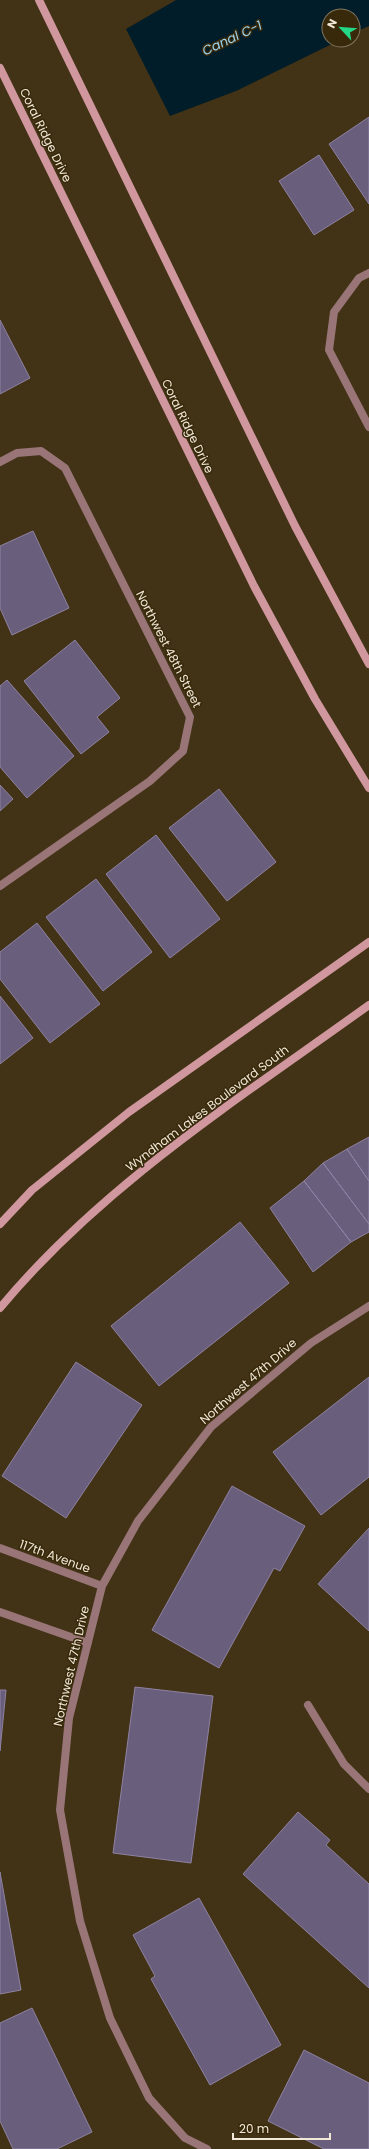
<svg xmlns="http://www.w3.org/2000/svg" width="369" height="2149" font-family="Poppins,sans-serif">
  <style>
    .water { fill: #001d29 }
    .building { fill: #695e7c; stroke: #8e82a2 }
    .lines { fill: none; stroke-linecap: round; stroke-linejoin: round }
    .street { stroke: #997578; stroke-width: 8 }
    .secondary { stroke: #d1979e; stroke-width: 8 }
    .labels { text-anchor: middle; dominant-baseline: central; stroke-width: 3; stroke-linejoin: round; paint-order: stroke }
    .street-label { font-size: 12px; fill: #f1e8d7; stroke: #38290b }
    .water-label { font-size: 13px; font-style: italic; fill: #98d2ee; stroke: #38290b }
  </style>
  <rect width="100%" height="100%" fill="#423316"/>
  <path class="water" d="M176,0H369V26L353,33V16H329V40H340L236,91L170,116L126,29Z"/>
  <path class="building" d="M369,117V204L329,144Z
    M319,155L354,210L314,235L279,181Z
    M0,320L30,378L0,394Z
    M33,531L69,608L12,635L0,608V546Z
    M75,640L120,698L97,717L109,732L81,754L24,681Z
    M7,680L74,756L27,798L0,767V686Z
    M0,785L13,799L0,811Z
    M219,789L276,862L227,901L169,828Z
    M156,835L220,919L170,958L106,874Z
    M96,879L152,952L103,991L46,917Z
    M37,923L100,1004L50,1043L0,979V952Z
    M0,996L33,1038L0,1064Z
    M369,1137V1181L347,1149Z
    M347,1149L369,1181V1224L323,1163Z
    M323,1163L369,1224V1232L351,1242L304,1181Z
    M304,1181L351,1242L313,1272L270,1208Z
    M240,1222L289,1283L159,1386L111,1326Z
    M76,1362L142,1405L66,1518L2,1476Z
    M369,1377V1477L321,1515L273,1452Z
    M232,1486L305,1526L280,1571L274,1568L219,1668L152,1630Z
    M369,1528V1631L318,1584Z
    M135,1687L213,1696L191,1863L113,1853Z
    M0,1690H6L0,1751Z
    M298,1812L330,1840L326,1845L369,1884V1988L243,1874Z
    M0,1872L21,1990L0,1994Z
    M199,1898L281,2045L210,2085L151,1979L155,1976L133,1935Z
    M32,2008L92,2132L57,2149H13L0,2121V2023Z
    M304,2050L369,2083V2149H324L268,2121Z"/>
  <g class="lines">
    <path class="street" d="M369,273L359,278L334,312L329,350L369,427
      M0,462L17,453L41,451L65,468L190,717L183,751L150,781L0,886
      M0,1548L102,1586
      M0,1612L88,1643
      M308,1705L344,1764L369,1789
      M207,2149L185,2138L149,2098L110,2018L80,1921L60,1810L69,1718L102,1586L138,1521L211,1427L311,1343L369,1306"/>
    <path class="secondary" d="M39,0L295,526L369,664
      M0,68L254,586L315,699L369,788
      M0,1224L32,1190L129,1112L369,942
      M0,1308C102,1185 240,1098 369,1005"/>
  </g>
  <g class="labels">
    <g class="street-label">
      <text transform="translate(46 135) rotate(64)">Coral Ridge Drive</text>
      <text transform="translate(188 426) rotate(64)">Coral Ridge Drive</text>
      <text transform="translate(169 649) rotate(63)">Northwest 48th Street</text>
      <text transform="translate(207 1108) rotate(-37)">Wyndham Lakes Boulevard South</text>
      <text transform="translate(248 1381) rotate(-41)">Northwest 47th Drive</text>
      <text transform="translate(55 1556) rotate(20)">117th Avenue</text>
      <text transform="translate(71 1666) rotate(-77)">Northwest 47th Drive</text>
    </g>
    <g class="water-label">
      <text transform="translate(232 38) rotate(-25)">Canal C-1</text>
    </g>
  </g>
  <g transform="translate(341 28) rotate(296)"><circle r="19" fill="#38290b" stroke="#82755d"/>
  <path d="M0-3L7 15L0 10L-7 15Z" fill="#23d886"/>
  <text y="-6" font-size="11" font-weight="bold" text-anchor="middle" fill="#f1e8d7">N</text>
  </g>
  <path d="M233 2133v6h97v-6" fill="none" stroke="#f1e8d7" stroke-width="2"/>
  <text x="239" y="2133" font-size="12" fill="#f1e8d7" stroke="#38290b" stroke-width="3" paint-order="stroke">20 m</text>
</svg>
